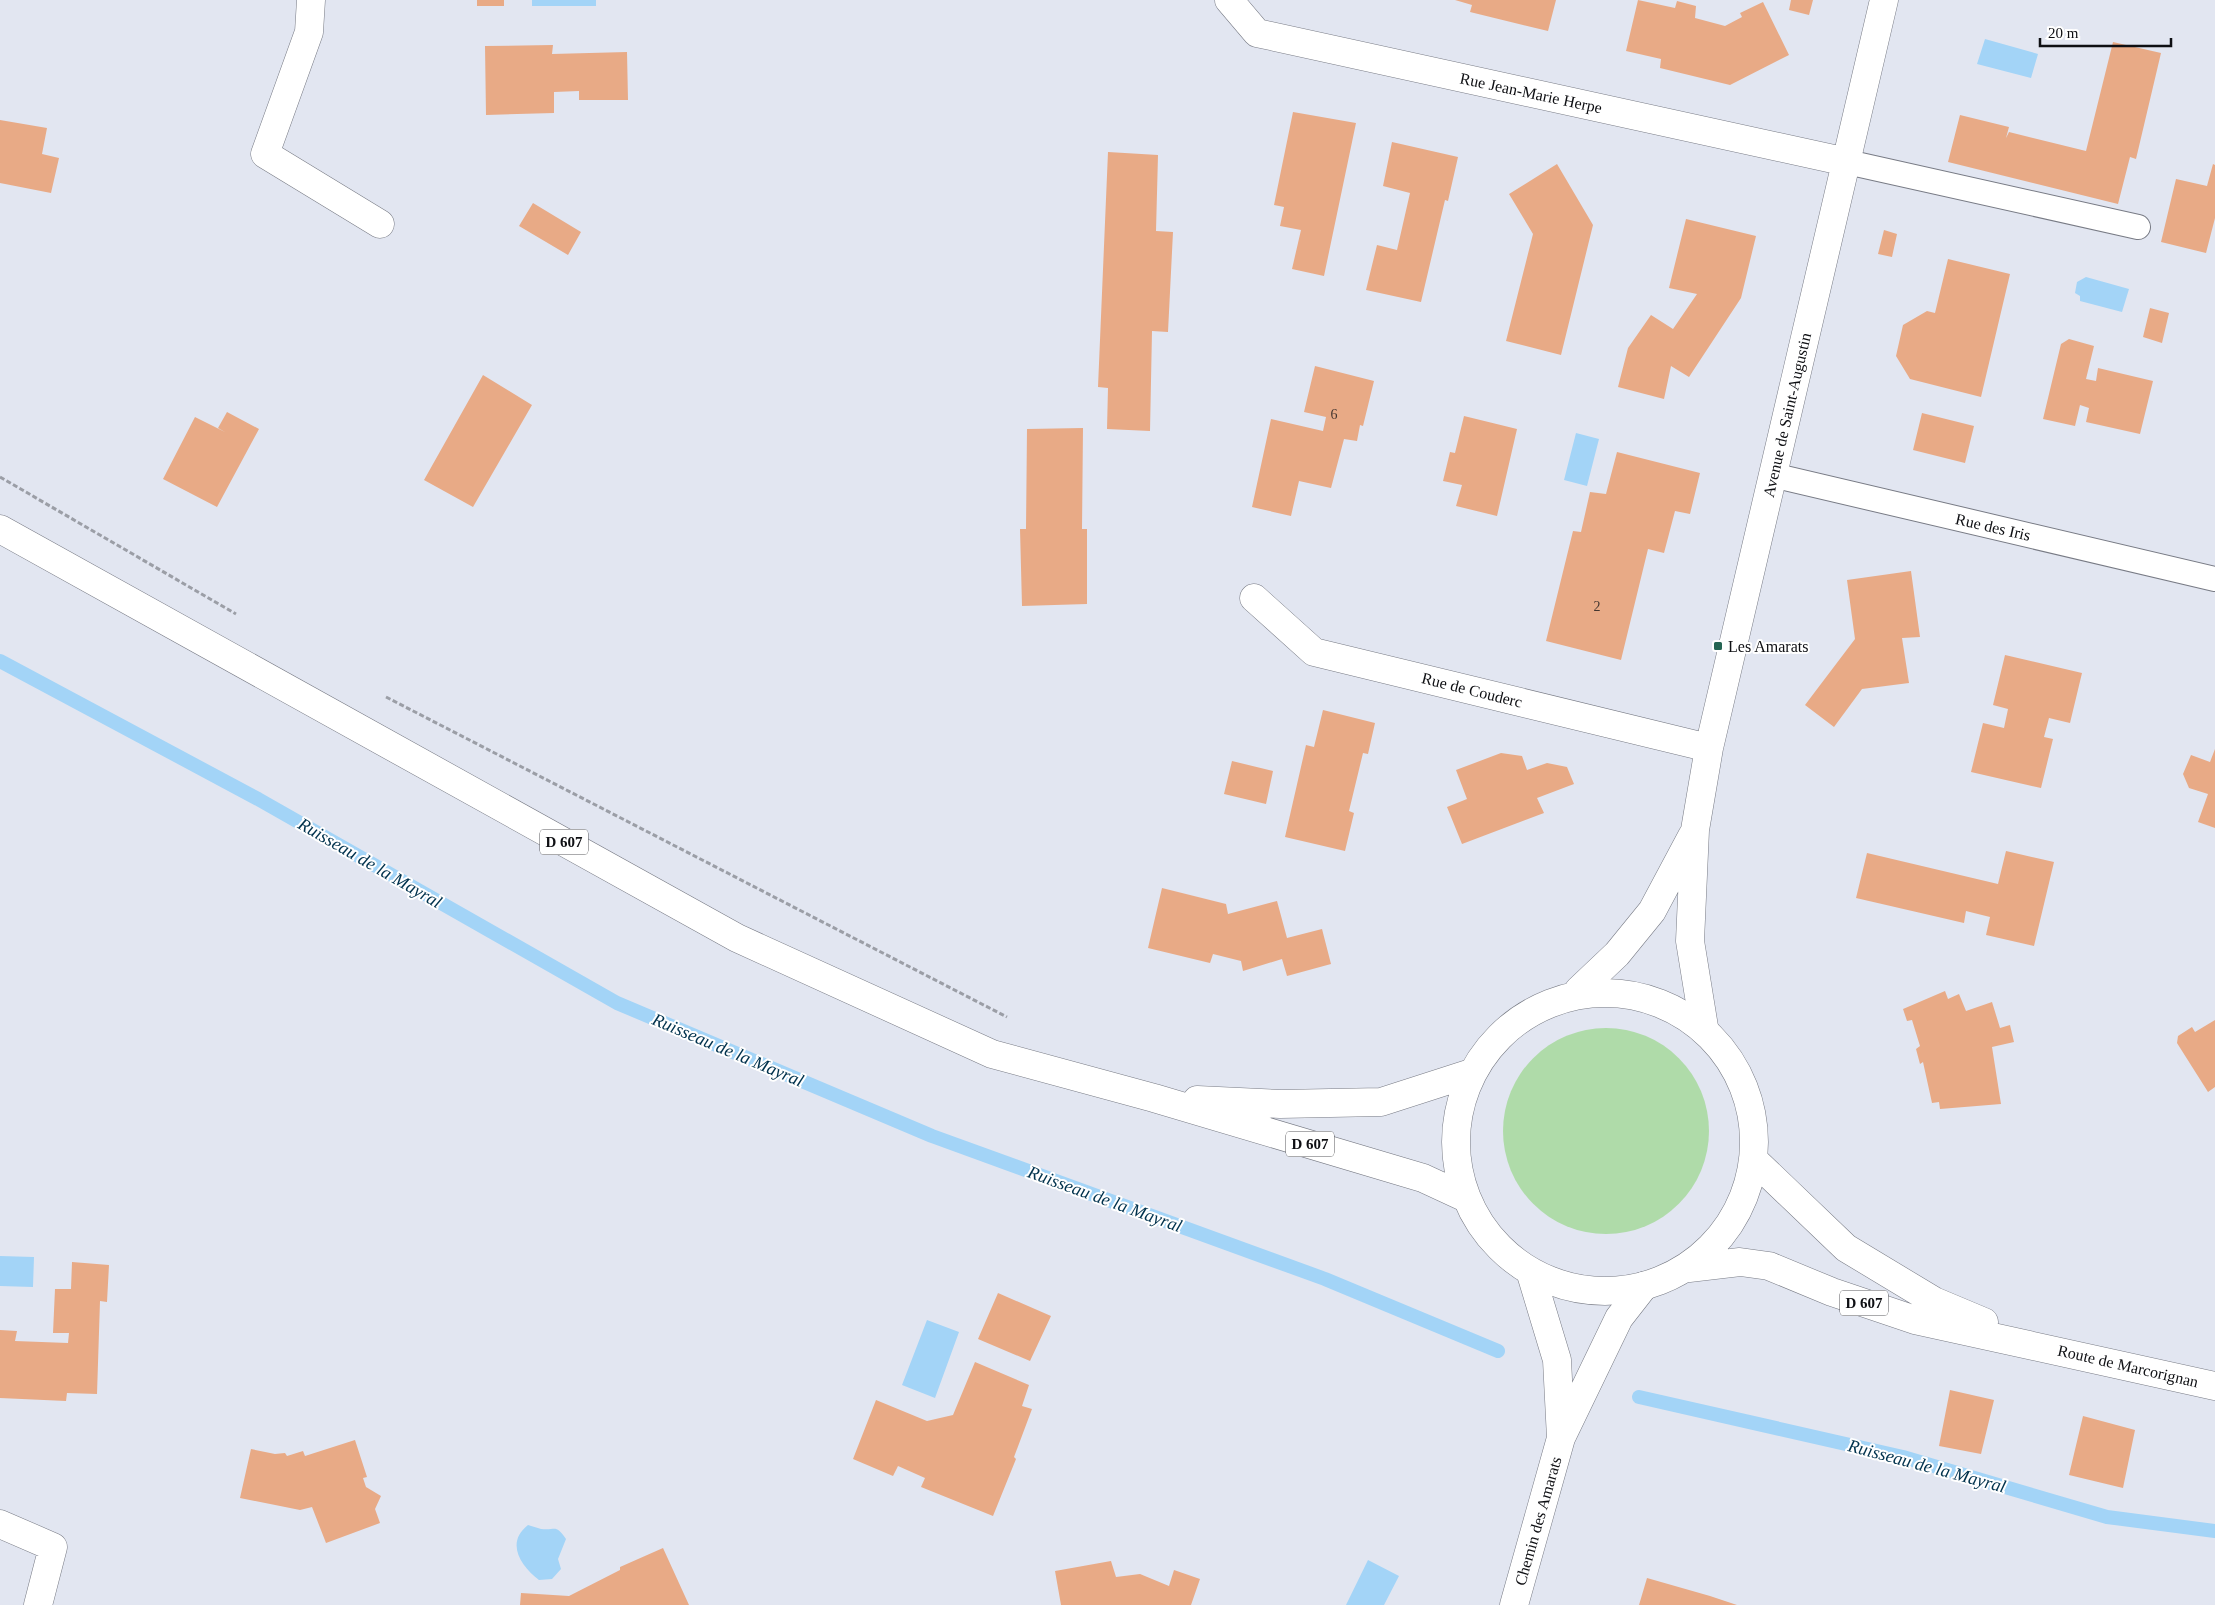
<svg xmlns="http://www.w3.org/2000/svg" width="2215" height="1605" font-family="'Times New Roman',serif">
  <style>
    .green { fill: #afdba9 }
    .water { fill: #a3d4f7 }
    .lines { fill: none; stroke-linecap: round; stroke-linejoin: round }
    .stream { stroke: #a3d4f7; stroke-width: 14 }
    .building { fill: #e8aa86 }
    .lane-casing { stroke: #787b85; stroke-width: 26 }
    .street-casing { stroke: #787b85; stroke-width: 29 }
    .primary-casing { stroke: #787b85; stroke-width: 29 }
    .path { stroke: #9b9ea6; stroke-width: 3; stroke-dasharray: 5 2.5; stroke-linecap: butt }
    .lane { stroke: #fff; stroke-width: 24 }
    .street { stroke: #fff; stroke-width: 28 }
    .primary { stroke: #fff; stroke-width: 28 }
    .poi-dot { fill: #256553; stroke: #fff; stroke-width: 2 }
    .labels { text-anchor: middle; dominant-baseline: central; stroke-width: 4; stroke-linejoin: round; paint-order: stroke }
    .number-label { font-size: 14px; fill: #443630 }
    .shield { fill: #fff; stroke: #56575a; stroke-width: 1 }
    .shield-label { font-size: 15px; font-weight: bold; fill: #0e0f13 }
    .street-label { font-size: 16px; fill: #0e0f13; stroke: #fff }
    .poi-label { font-size: 16px; fill: #0e0f13; stroke: #fff; text-anchor: start }
    .water-label { font-size: 18px; font-style: italic; fill: #00324d; stroke: #fff }
  </style>
  <rect width="100%" height="100%" fill="#e2e6f1"/>
  <path class="green" d="M1503 1131a103 103 0 1 1 206 0a103 103 0 1 1-206 0Z"/>
  <path class="water" d="M532,0H596V6H532Z
    M1985,39L2038,54L2031,78L1977,64Z
    M2086,277L2129,289L2122,312L2080,301V296L2075,293L2077,282Z
    M1576,433L1599,439L1587,486L1564,480Z
    M0,1256L34,1257L33,1287L0,1286Z
    M927,1320L959,1332L935,1398L902,1385Z
    M528,1525C532,1526 537,1528 541,1529C556,1531 555,1523 566,1539L558,1559L561,1569L552,1579L539,1580C521,1566 505,1543 528,1525Z
    M1368,1560L1399,1576L1384,1605H1346Z"/>
  <g class="lines">
    <path class="stream" d="M0,661L258,799L617,1003L932,1136L1325,1279L1498,1351
      M1639,1397L1903,1457L2107,1517L2215,1531"/>
  </g>
  <path class="building" d="M477,0H504V6H477Z
    M1455,0H1556L1548,31L1470,12L1472,5Z
    M1638,0L1675,8L1677,1L1696,6L1695,18L1725,26L1742,17L1740,13L1763,2L1789,55L1730,85L1660,68L1661,59L1626,51Z
    M1791,0H1813L1809,15L1789,10Z
    M2113,42L2161,53L2136,159L2130,157L2118,204L1948,162L1960,115L2009,127L2006,138L2009,132L2086,151Z
    M553,45L552,54L627,52L628,100H579V91L554,92V113L486,115L485,46Z
    M1293,112L1356,123L1324,276L1292,269L1301,230L1280,226L1284,207L1274,205Z
    M0,120L47,128L42,154L59,158L51,193L0,183Z
    M1392,142L1458,157L1448,201L1445,200L1421,302L1366,290L1377,245L1397,250L1410,193L1383,186Z
    M1108,152L1158,155L1156,231L1173,232L1168,332L1152,331L1150,431L1107,429L1108,388L1098,387Z
    M1557,164L1593,225L1561,355L1506,341L1533,234L1509,194Z
    M2213,164L2215,165V218L2206,253L2161,242L2176,179L2207,186Z
    M533,203L581,232L568,255L519,226Z
    M1686,219L1756,236L1741,298L1689,377L1671,366L1664,399L1618,387L1628,348L1651,315L1673,329L1697,294L1669,288Z
    M1884,230L1897,234L1892,257L1878,254Z
    M1948,259L2010,274L1981,397L1910,379L1896,356L1903,325L1927,311L1935,313Z
    M2150,308L2169,313L2162,343L2143,337Z
    M2069,339L2094,346L2086,379L2096,381L2098,368L2153,381L2140,434L2086,422L2089,408L2080,405L2075,426L2043,419L2061,344Z
    M1315,366L1374,381L1363,426L1360,425L1357,441L1344,439L1331,488L1299,481L1291,516L1252,507L1271,419L1323,431L1326,417L1304,412Z
    M483,375L532,405L473,507L424,480Z
    M227,412L259,429L217,507L163,479L195,417L225,432L218,428Z
    M1922,413L1974,426L1965,463L1913,450Z
    M1464,416L1517,429L1497,516L1456,506L1462,485L1443,481L1450,452L1455,453Z
    M1083,428L1082,529H1087V604L1022,606L1020,529H1026L1027,429Z
    M1617,452L1700,473L1690,514L1675,511L1664,553L1648,549L1621,660L1546,641L1573,531L1581,532L1590,492L1606,494Z
    M1911,571L1920,637L1902,638L1909,683L1862,689L1834,727L1805,705L1855,639L1847,580Z
    M2005,655L2082,673L2070,723L2049,718L2044,737L2053,739L2041,788L1971,772L1983,723L2004,728L2008,709L1993,705Z
    M1323,710L1375,723L1368,754L1363,753L1349,811L1354,813L1345,851L1285,837L1306,745L1314,747Z
    M2215,749V828L2198,822L2208,794L2189,788L2183,774L2191,755L2210,762Z
    M1501,753L1522,756L1527,770L1547,763L1567,767L1574,784L1537,798L1544,813L1462,844L1447,807L1467,799L1456,770Z
    M1232,761L1273,771L1266,804L1224,794Z
    M2006,851L2054,862L2034,946L1986,935L1990,917L1966,911L1964,923L1856,898L1867,853L1998,884Z
    M1162,888L1226,904L1228,914L1277,901L1287,938L1322,929L1331,964L1287,976L1282,959L1243,971L1241,961L1213,954L1210,963L1148,948Z
    M1945,991L1948,999L1959,994L1966,1011L1992,1002L2000,1028L2010,1025L2014,1042L1992,1047L2001,1104L1940,1109L1939,1102L1932,1103L1923,1062L1920,1064L1916,1049L1920,1046L1912,1020L1907,1021L1903,1009Z
    M2215,1020V1087L2208,1092L2177,1043L2178,1036L2192,1027L2195,1032Z
    M72,1262L109,1265L107,1302L100,1301L97,1394L67,1393L66,1401L0,1398V1330L17,1331L15,1341L68,1343L69,1333H53L55,1289H71Z
    M998,1293L1051,1316L1030,1361L978,1339Z
    M975,1362L1029,1385L1022,1406L1032,1409L1014,1457L1016,1459L993,1516L921,1487L925,1478L898,1466L893,1476L853,1459L876,1400L927,1421L953,1415Z
    M1950,1390L1994,1400L1981,1454L1939,1446Z
    M2083,1416L2135,1430L2123,1488L2069,1475Z
    M355,1440L367,1477L363,1478L366,1487L381,1496L375,1509L380,1523L326,1543L312,1507L300,1510L240,1498L251,1449L275,1454L285,1453L287,1456L303,1451L305,1456Z
    M663,1548L689,1605H520L521,1593L569,1596L620,1570V1567Z
    M1111,1561L1116,1577L1140,1574L1169,1586L1174,1570L1200,1579L1191,1605H1061L1055,1571Z
    M1647,1578L1710,1596L1737,1605H1639Z"/>
  <g class="lines">
    <defs>
      <path id="lane" d="M1847,162L2138,227
        M1772,475L2215,579"/>
      <path id="street" d="M311,0L309,32L265,154L380,224
        M1229,0L1257,33L1847,162
        M1254,598L1314,652L1709,748
        M1579,990L1617,954L1652,911L1692,836
        M1704,1027L1690,941L1695,830L1709,748L1884,0
        M1531,1274L1557,1360L1561,1438L1619,1318L1644,1286
        M0,1524L53,1547L38,1605
        M1514,1605L1561,1438"/>
      <path id="primary" d="M0,529L737,938L992,1054L1154,1098L1423,1178L1464,1197
        M1456 1142a149 149 0 1 1 298 0a149 149 0 1 1-298 0Z
        M1197,1100L1280,1104L1381,1102L1471,1073
        M1755,1161L1846,1248L1934,1301L1984,1322
        M1689,1268L1740,1262L1769,1266L1832,1292L1915,1320L2215,1386"/>
    </defs>
    <use href="#lane" class="lane-casing"/>
    <use href="#street" class="street-casing"/>
    <use href="#primary" class="primary-casing"/>
    <path class="path" d="M0,477L236,614
      M386,697L1007,1017"/>
    <use href="#lane" class="lane"/>
    <use href="#street" class="street"/>
    <use href="#primary" class="primary"/>
  </g>
  <rect class="poi-dot" x="1713" y="641" width="10" height="10" rx="2.5"/>
  <g class="labels">
    <g class="number-label">
      <text x="1334" y="414">6</text>
      <text x="1597" y="606">2</text>
    </g>
    <g class="shield">
      <rect x="540" y="829.5" width="48" height="25" rx="4"/>
      <rect x="1286" y="1131.5" width="48" height="25" rx="4"/>
      <rect x="1840" y="1290.5" width="48" height="25" rx="4"/>
    </g>
    <g class="shield-label">
      <text x="564" y="842">D 607</text>
      <text x="1310" y="1144">D 607</text>
      <text x="1864" y="1303">D 607</text>
    </g>
    <g class="street-label">
      <text transform="translate(1531 93) rotate(12)">Rue Jean-Marie Herpe</text>
      <text transform="translate(1787 415) rotate(-77)">Avenue de Saint-Augustin</text>
      <text transform="translate(1993 527) rotate(13)">Rue des Iris</text>
      <text transform="translate(1472 690) rotate(14)">Rue de Couderc</text>
      <text transform="translate(2128 1366) rotate(13)">Route de Marcorignan</text>
      <text transform="translate(1538 1521) rotate(-74)">Chemin des Amarats</text>
    </g>
    <g class="poi-label">
      <text x="1728" y="646">Les Amarats</text>
    </g>
    <g class="water-label">
      <text transform="translate(370 863) rotate(30)">Ruisseau de la Mayral</text>
      <text transform="translate(728 1050) rotate(23)">Ruisseau de la Mayral</text>
      <text transform="translate(1105 1199) rotate(20)">Ruisseau de la Mayral</text>
      <text transform="translate(1927 1466) rotate(15)">Ruisseau de la Mayral</text>
    </g>
  </g>
  <path d="M2040 38v8h131v-8" fill="none" stroke="#0e0f13" stroke-width="2.5"/>
  <text x="2048" y="38" font-size="15" fill="#0e0f13" stroke="#ffffff" stroke-width="4" paint-order="stroke">20 m</text>
</svg>
